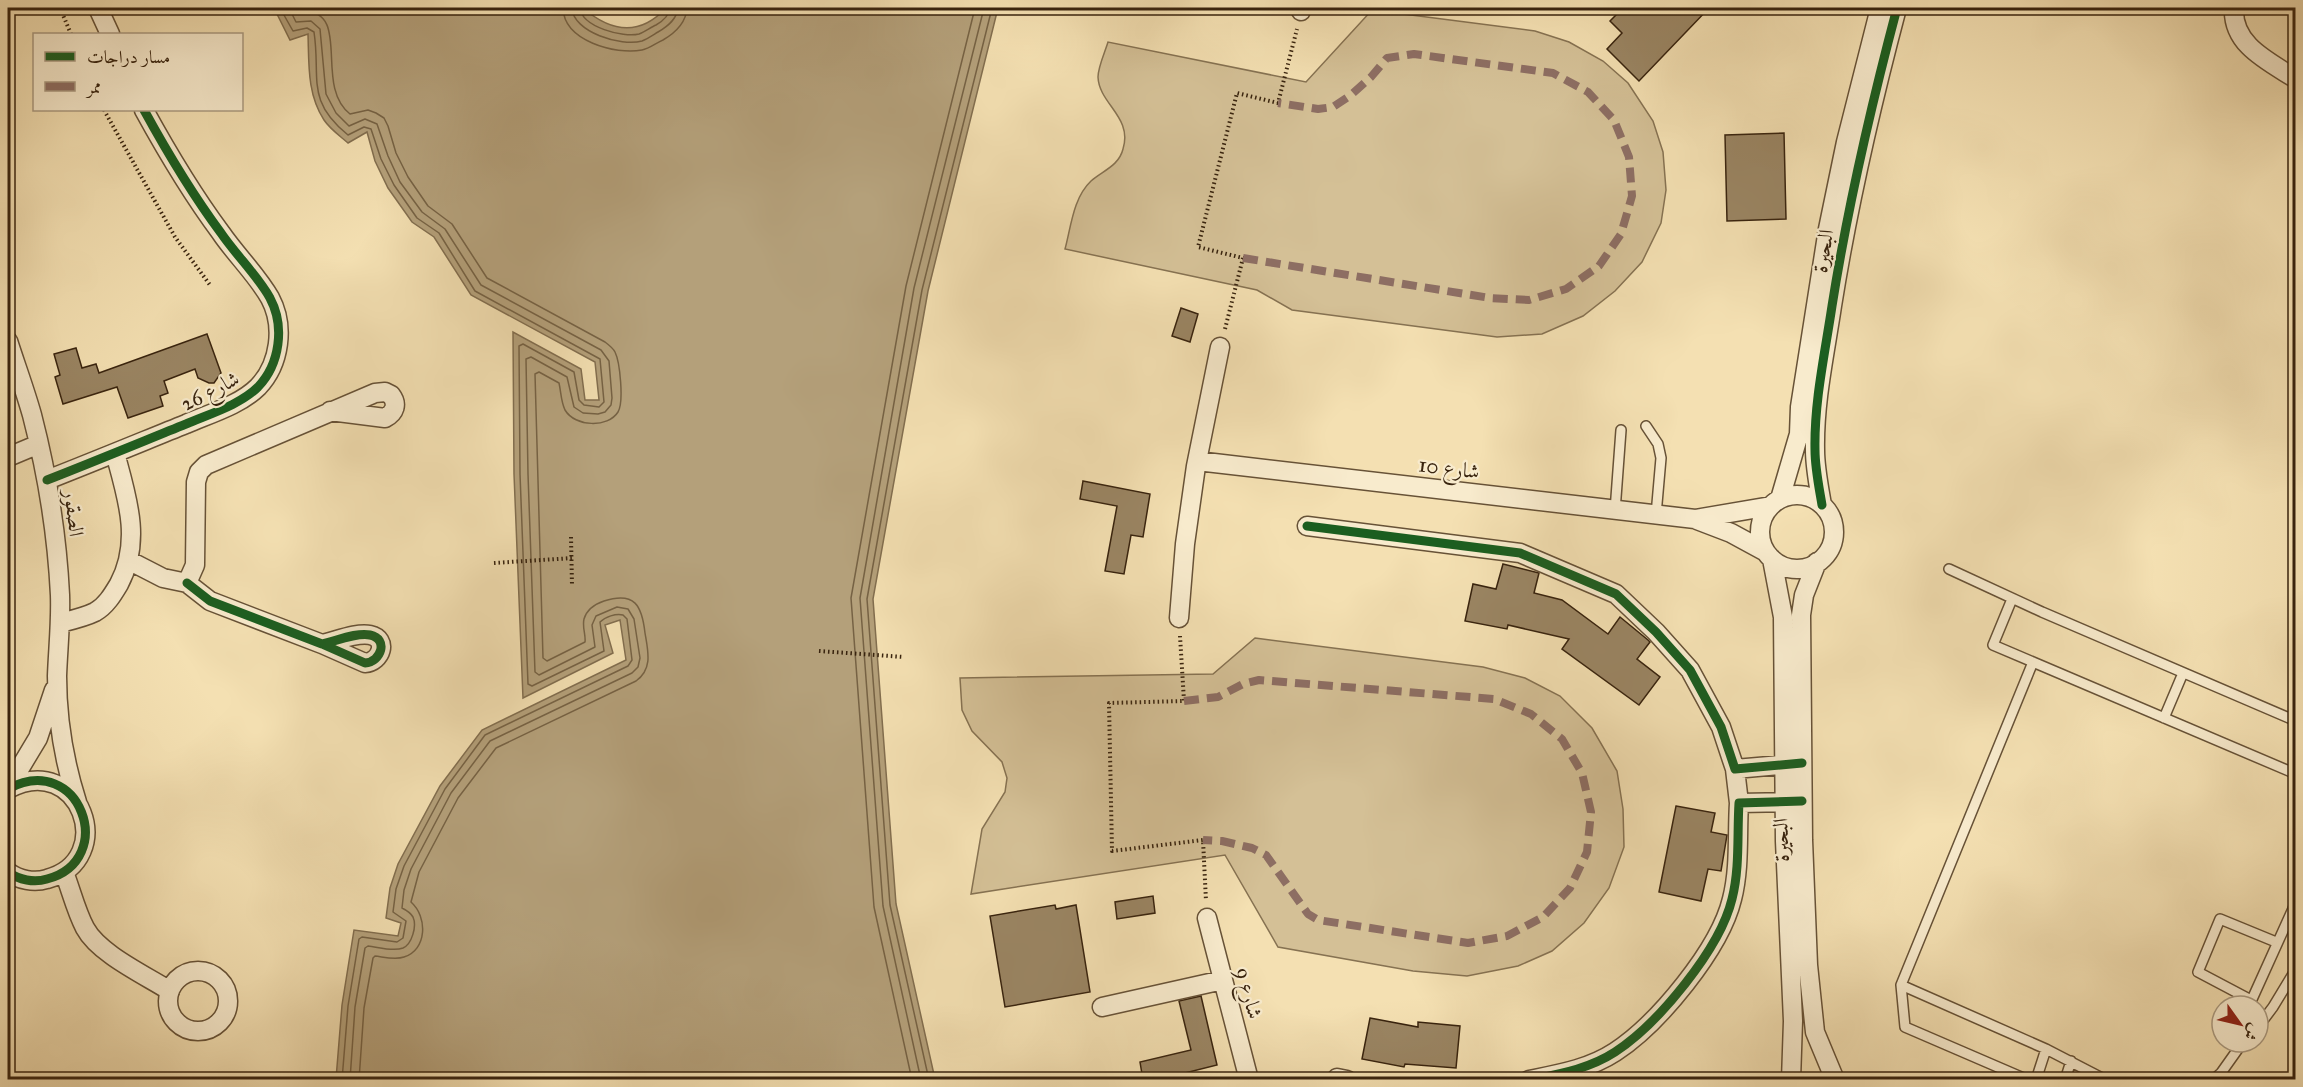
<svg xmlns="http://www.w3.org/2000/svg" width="2303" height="1087" font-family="'IM FELL Great Primer',Amiri,serif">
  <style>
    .green { fill: #d4c096; stroke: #867252; stroke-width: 1.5 }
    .water { fill: #b4a07a; stroke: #826e4f; stroke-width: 1.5 }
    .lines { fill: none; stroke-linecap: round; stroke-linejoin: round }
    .shore { stroke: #766244; stroke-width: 1.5 }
    .building { fill: #9a8563; stroke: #38230e; stroke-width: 1.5 }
    .lane-casing { stroke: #675237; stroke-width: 12 }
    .street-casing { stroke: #675237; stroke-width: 21 }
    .path { stroke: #38230e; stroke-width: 4; stroke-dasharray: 1.5 3; stroke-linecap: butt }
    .lane { stroke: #f8ebcd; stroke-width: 9 }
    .street { stroke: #f8ebcd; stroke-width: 18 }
    .quiet { stroke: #8d6e63; stroke-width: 8; stroke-dasharray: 15 8; stroke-linecap: butt }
    .cycleway-casing { stroke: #f8ebcd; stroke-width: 13 }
    .cycleway { stroke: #1b5e20; stroke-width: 9 }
    .labels { text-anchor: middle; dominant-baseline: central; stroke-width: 4.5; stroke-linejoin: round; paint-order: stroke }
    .street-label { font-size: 21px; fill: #38230e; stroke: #f8ebcd }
  </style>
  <rect width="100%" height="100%" fill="#f4e0b2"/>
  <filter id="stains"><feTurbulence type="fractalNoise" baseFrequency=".00333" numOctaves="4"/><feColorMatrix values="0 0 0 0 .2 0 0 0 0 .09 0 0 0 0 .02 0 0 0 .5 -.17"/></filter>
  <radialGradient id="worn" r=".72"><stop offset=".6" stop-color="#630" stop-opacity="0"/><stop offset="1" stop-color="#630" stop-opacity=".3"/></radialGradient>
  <path class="green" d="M1372,10L1535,31L1569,42L1603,61L1628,83L1653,121L1663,152L1666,190L1661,223L1642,262L1615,291L1583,316L1542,334L1497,337L1292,310L1257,290L1065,249C1071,227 1073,198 1091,181C1102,171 1119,166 1123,149C1133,117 1099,104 1098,77C1098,67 1105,52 1108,42L1306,82Z
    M1255,638L1483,667L1525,678L1560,696L1592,728L1617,771L1623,809L1624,847L1609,888L1584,923L1552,951L1518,966L1467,976L1413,971L1278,947L1225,855L971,894L982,829L1005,792L1007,778L1002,762L972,731L962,710L960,678L1213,674Z"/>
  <path class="water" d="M274,8H583C611,32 639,37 666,8H998L928,291L873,599L896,904L935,1079H336L342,1005L354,930L398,936L401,923L386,918L390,888L398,864L440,786L482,730L626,660L620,620L605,625L613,653L523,698L514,474L513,332L581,369L585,400H599L595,362L471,295L434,237L412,222L388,188L375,161L367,132L348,143C340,136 330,129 324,120C307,94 309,64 308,34L290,40Z"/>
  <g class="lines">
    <path class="shore" d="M280,8L293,31L307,28L314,32C321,78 305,100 348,135L364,127L371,129L381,159L394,185L417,218L439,233L475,291L600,359L604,402L599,407L584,405L579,400L574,372L523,344L519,346L520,474L528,684L532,686L604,651L600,622C605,617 616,613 623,615L627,619L632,660L628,666L485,735L445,789L404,866L396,889L393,912L406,921L403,938L397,942L362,937L359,939L348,1006L342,1080
      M289,8L296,22L311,21L320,29L326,94L336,113L349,126L365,119L377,124L388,156L400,182L422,212L445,229L481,285L601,350L609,361L612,398L611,405L605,412L598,414L583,413L574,407L567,377L531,357L526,359L528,474L535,672L539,675L595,647L592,625L596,616L617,607L628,609L634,619L640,658L638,667L632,673L490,741L451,793L411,869L404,890L402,908C406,910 410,912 413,917C417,926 412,944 403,948C393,952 378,947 368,946L365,948L355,1007L350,1080
      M299,8L302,11C353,10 313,85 350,114L368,110L376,113L384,118L388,126L396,153L408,177L428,206L452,224L487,278L605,342C609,345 613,348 615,352C620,362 624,402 618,412C608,428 575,427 565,410C561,402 561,392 559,383L539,372L535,374L543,658L547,661L585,642C586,635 582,627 584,619C587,609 595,604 604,601C635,591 642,606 645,633C648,651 653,669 636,681L496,748L458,798L419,872L411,902C428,917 427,950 404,957C395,960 384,957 375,956L373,958L364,1008L359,1080
      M563,8C564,41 615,55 642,50C649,49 656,43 663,40C675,33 686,23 687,8
      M572,8C573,32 621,47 642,41C647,39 653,35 658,32C668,26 677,19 678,8
      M580,8C582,27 623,38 639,34C645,32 651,27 656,25C663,21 669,16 670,8
      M912,1080L874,907L851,598L906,286L975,8
      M921,1080L883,906L860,598L914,288L984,8
      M929,1080L890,905L867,599L922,290L992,8"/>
  </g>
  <path class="building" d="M1623,8H1709L1639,81L1607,49L1622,33L1610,21Z
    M1784,133L1786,219L1727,221L1725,135Z
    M1181,308L1198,314L1190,342L1172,336Z
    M207,334L221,373L214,383H209L198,378L195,369L164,381L168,393L160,396L163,406L128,418L117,387L63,404L55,377L60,375L54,354L76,348L82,368L96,364L99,373Z
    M1083,481L1150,494L1143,537L1131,535L1124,574L1105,571L1117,506L1080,499Z
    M1503,564L1539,573L1534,593L1562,600L1608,634L1620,617L1648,640L1650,642L1637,659L1660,677L1639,705L1562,649L1569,639L1508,625L1507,629L1465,621L1473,584L1496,589Z
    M1676,806L1715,813L1711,832L1727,835L1721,871L1708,869L1701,901L1659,892Z
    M1153,896L1155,913L1117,919L1115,902Z
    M1055,905L1056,909L1076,905L1090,992L1005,1007L990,916Z
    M1201,996L1217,1065L1157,1080H1143L1140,1062L1191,1050L1179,1001Z
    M1370,1018L1418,1027V1022L1460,1026L1456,1068L1405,1064L1404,1067L1362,1059Z"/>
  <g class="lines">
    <defs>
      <path id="lane" d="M1646,426L1658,444L1661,458L1656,515
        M1615,511L1621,430
        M1949,569L2042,612L2296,721
        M2012,599L1993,645L2296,774
        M2164,718L2183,673
        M1901,985L2046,1049L2106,1080
        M2251,1000L2198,972L2220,919L2276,942
        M2249,1006L2296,902
        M2258,1027L2273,1007L2296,969
        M2028,1080L1905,1027L1901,985L2033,662
        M2036,1080L2046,1049
        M2065,1080L2071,1061
        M2213,1080L2221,1073L2243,1042"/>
      <path id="street" d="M98,8L110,34
        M2234,8C2232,45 2268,61 2296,79
        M1301,11L1302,8
        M8,341C16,366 25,390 32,415C47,473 57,534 60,595C61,622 58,649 57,676C57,720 64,761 77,802
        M8,457L39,444
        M1197,461L1695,519L1771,506
        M47,480C93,462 139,443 186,424C209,414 240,405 258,387C280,364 285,326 270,298C257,275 236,255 221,233C192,194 167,152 144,110
        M1760 532a37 37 0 1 1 74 0a37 37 0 1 1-74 0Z
        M1780,499L1799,434L1800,407L1828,229L1846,142L1880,8
        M1822,505C1819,487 1815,468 1815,450C1814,402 1825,353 1832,306C1848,205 1871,106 1897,8
        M1697,520L1731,533L1766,552
        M1307,526L1520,553L1616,594L1656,632L1690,670L1721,727L1735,769L1802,763
        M1772,559L1783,617L1785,841L1793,1021L1791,1080
        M128,560L163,578L187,583L195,565L196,482L199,472L206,465L375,393L385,392L391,395C398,404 395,413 385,418L330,411
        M1817,562L1804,595L1801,615L1803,840L1808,965L1815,1032L1835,1080
        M187,583L210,601L322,644L365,663C381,662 389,639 370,635C357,632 336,641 322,644
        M1179,618L1185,544L1196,466L1220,347
        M60,623C72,620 85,617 95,612C106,606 113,594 119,584C142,541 127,497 115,453
        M1735,769L1739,803
        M8,788L38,738L54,690
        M8,789C80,750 119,860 47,879C34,883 19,880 8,872
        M64,872C71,890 76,911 85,928C99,954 145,975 170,991
        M1207,918L1249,1080
        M168 1001a30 30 0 1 1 60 0a30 30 0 1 1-60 0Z
        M1102,1007L1223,980
        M1337,1078L1347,1080
        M1529,1080C1559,1074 1589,1069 1615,1052C1658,1024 1720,949 1732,899C1740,868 1737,834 1739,803L1795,802"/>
    </defs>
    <use href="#lane" class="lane-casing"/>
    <use href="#street" class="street-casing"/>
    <path class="path" d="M60,8L71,34
      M104,110L175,237L210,285
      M1225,329L1243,258L1198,247L1237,93L1278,103L1297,29
      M571,537L572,586
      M494,563L573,558
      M1180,636L1184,701L1109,703L1112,851L1203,840L1206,901
      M819,651L904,657"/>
    <use href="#lane" class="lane"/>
    <use href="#street" class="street"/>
    <path class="quiet" d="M1243,258L1490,298L1529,300L1566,289L1599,266L1621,234L1632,196L1629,157L1614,120L1588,92L1553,73L1414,54L1387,58L1371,77L1351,95L1333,107L1318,109L1278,103
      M1184,701L1218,697L1243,684L1259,680L1494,699L1531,714L1562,739L1582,773L1591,812L1587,852L1570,888L1543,917L1507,936L1468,943L1318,920L1308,914L1266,855L1252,848L1222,841L1203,840"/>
    <defs>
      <path id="cycleway" d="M47,480C93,462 139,443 186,424C209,414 240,405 258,387C280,364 285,326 270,298C257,275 236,255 221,233C192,194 167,152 144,110
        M1822,505C1819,487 1815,468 1815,450C1814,402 1825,353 1832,306C1848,205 1871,106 1897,8
        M1307,526L1520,553L1616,594L1656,632L1690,670L1721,727L1735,769L1802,763
        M187,583L210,601L322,644L365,663C381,662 389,639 370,635C357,632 336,641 322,644
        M8,789C80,750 119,860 47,879C34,883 19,880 8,872
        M1529,1080C1559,1074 1589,1069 1615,1052C1658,1024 1720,949 1732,899C1740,868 1737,834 1739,803L1802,801"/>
    </defs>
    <use href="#cycleway" class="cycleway-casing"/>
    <use href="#cycleway" class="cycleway"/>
  </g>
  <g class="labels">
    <g class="street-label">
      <text transform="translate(1823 251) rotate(-81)">البحيرة</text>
      <text transform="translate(210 391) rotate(-27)">شارع 26</text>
      <text transform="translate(1449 468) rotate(7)">شارع 10</text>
      <text transform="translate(74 513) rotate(83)">الصقور</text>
      <text transform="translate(1781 840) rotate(-92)">البحيرة</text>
      <text transform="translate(1249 993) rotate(75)">شارع 9</text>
    </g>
  </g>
  <rect width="2303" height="1087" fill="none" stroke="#f4e0b2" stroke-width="30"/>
  <rect x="9" y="9" width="2285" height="1069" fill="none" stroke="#38230e" stroke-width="3"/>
  <rect x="15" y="15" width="2273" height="1057" fill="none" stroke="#38230e" stroke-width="1.5"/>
  <rect x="33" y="33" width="210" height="78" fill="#f8ebcd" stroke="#ab9b81" stroke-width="1.5"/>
  <rect x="45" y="52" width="30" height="9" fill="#1b5e20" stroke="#ab9b81" stroke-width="1.5"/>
  <text x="87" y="63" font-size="18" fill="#38230e">مسار دراجات</text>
  <rect x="45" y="82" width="30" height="9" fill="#8d6e63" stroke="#ab9b81" stroke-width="1.5"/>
  <text x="87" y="93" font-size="18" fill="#38230e">ممر</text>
  <g transform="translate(2240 1024) rotate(124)"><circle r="28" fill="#f8ebcd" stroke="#ab9b81" stroke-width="1.5"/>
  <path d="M0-4.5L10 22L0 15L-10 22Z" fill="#8f2418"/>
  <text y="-9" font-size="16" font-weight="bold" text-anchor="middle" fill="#38230e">ش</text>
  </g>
  <rect width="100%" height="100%" filter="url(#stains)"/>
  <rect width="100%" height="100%" fill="url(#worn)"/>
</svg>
